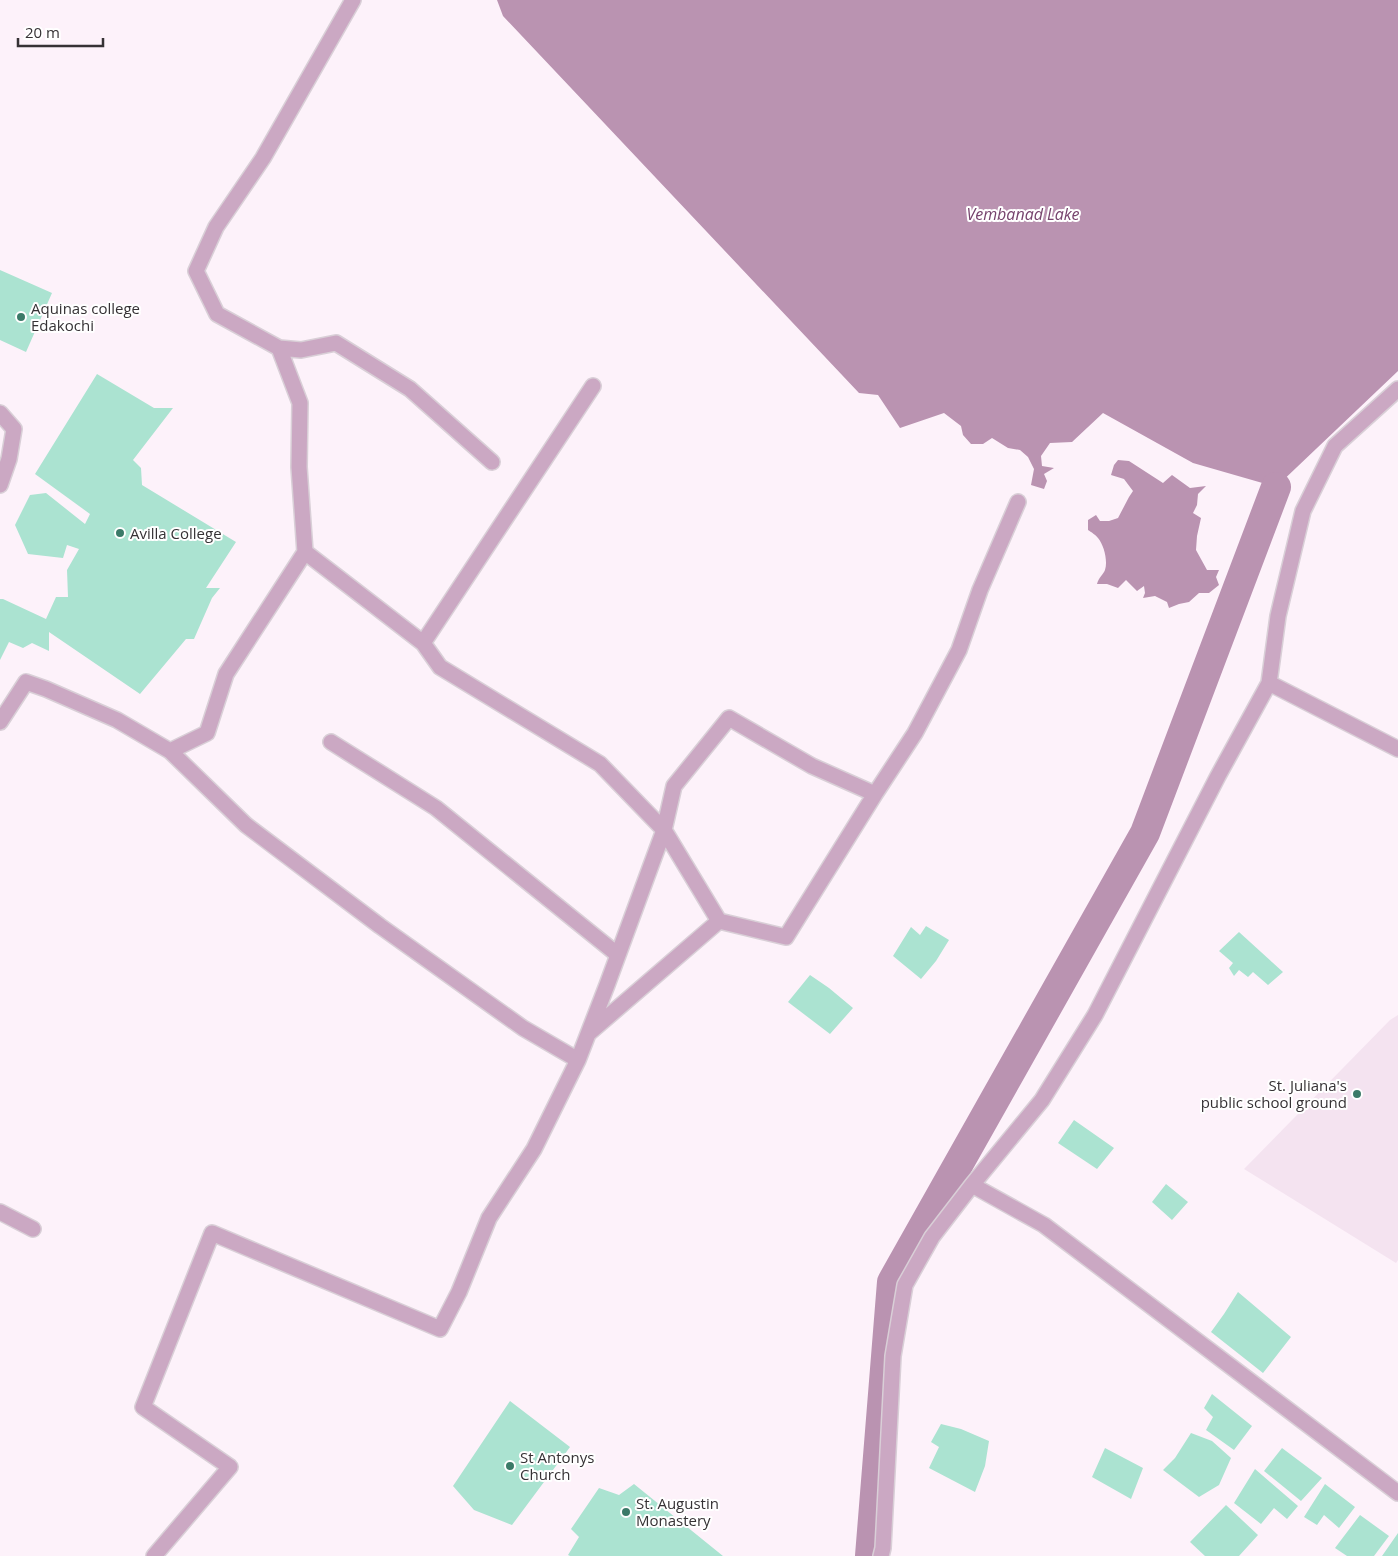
<svg xmlns="http://www.w3.org/2000/svg" width="1398" height="1556" font-family="'Open Sans',sans-serif">
  <style>
    .built { fill: #f4e3f0 }
    .water { fill: #ba93b1 }
    .lines { fill: none; stroke-linecap: round; stroke-linejoin: round }
    .canal { stroke: #ba93b1; stroke-width: 30 }
    .building { fill: #abe3d1 }
    .minor-casing { stroke: #d9cfd7; stroke-width: 18 }
    .minor { stroke: #cba8c3; stroke-width: 15 }
    .poi-dot { fill: #3b7a68; stroke: #fff; stroke-width: 2 }
    .labels { text-anchor: middle; dominant-baseline: central; stroke-width: 4; stroke-linejoin: round; paint-order: stroke }
    .poi-label { font-size: 15px; fill: #363235; stroke: #fff; text-anchor: start }
    .water-label { font-size: 16px; font-style: italic; fill: #76436d; stroke: #fff }
  </style>
  <rect width="100%" height="100%" fill="#fdf2fa"/>
  <path class="built" d="M1398,1015V1260L1396,1263L1244,1169L1390,1020Z"/>
  <path class="water" d="M497,0H1398V371L1276,487L1193,463L1103,413L1072,442L1050,443L1041,456L1042,466L1054,468L1044,474L1047,481L1044,489L1031,485L1034,469L1028,457L1020,450L1008,448L992,438L983,444H971L963,435L961,426L944,413L900,428L878,395L859,393L503,16Z
    M1118,460L1129,461L1163,483L1172,475L1190,488L1206,486L1198,494L1197,505L1193,513L1201,518L1197,536L1196,550L1207,570H1219L1216,577L1219,585L1209,593H1199L1189,602L1179,604L1169,608L1167,602L1155,596L1143,598L1145,593L1144,586L1137,591L1126,580L1118,588L1107,584H1097C1099,577 1103,575 1105,570C1108,561 1104,545 1098,538C1096,535 1091,532 1088,530V520L1096,515L1100,521H1109L1118,518L1129,497L1133,491L1124,479L1111,475L1114,465Z"/>
  <g class="lines">
    <path class="canal" d="M870,1556L892,1282L1145,833L1276,487"/>
  </g>
  <path class="building" d="M0,270L52,293L26,352L0,340Z
    M97,374L154,408H173L133,460L141,468L142,485L236,542L206,588H220L212,598L194,639H186L140,694L49,632V651L32,643L23,648L9,642L0,660V599H3L46,619L56,597H68L67,570L79,549L67,545L63,558L28,554L15,525L30,495L46,493L85,524L90,514L35,474Z
    M926,926L949,940L936,961L921,979L893,956L911,927L920,935Z
    M1239,932L1283,972L1268,985L1253,972L1248,977L1239,970L1234,976L1229,968L1233,963L1219,951Z
    M810,975L829,988L853,1008L830,1034L788,1002Z
    M1074,1120L1114,1148L1097,1169L1058,1143Z
    M1166,1184L1188,1202L1172,1220L1152,1202Z
    M1238,1292L1291,1337L1263,1373L1211,1332L1224,1314Z
    M1212,1394L1252,1426L1234,1450L1206,1430L1213,1417L1204,1408Z
    M510,1401L570,1447L512,1525L474,1510L453,1486Z
    M941,1424L961,1429L989,1441L985,1466L975,1492L929,1468L939,1447L931,1442Z
    M1191,1433L1212,1441L1231,1458L1219,1485L1199,1497L1163,1470L1175,1458Z
    M1105,1448L1143,1468L1131,1499L1092,1477Z
    M1282,1448L1322,1478L1301,1501L1264,1471Z
    M1255,1469L1298,1506L1287,1519L1274,1508L1261,1524L1234,1503Z
    M634,1484L723,1556H570L568,1555L579,1537L571,1529L599,1488L619,1495Z
    M1325,1484L1355,1507L1339,1528L1324,1515L1317,1525L1304,1517Z
    M1226,1505L1258,1535L1239,1556H1205L1190,1542Z
    M1360,1515L1389,1536L1374,1556H1347L1335,1548Z
    M1398,1533V1556H1382Z"/>
  <g class="lines">
    <defs>
      <path id="minor" d="M279,348L301,350L336,343L410,389L492,462
        M0,413L14,429L9,459L0,485
        M305,552L423,643L440,667L600,764L664,830L719,921L786,937L875,794
        M423,643L593,386
        M1269,683L1398,749
        M0,722L26,682L46,689L117,720L170,751L207,733L226,674L305,552L299,467L300,403L279,348L217,314L196,271L216,227L263,158L353,0
        M331,742L436,808L618,955
        M589,1033L719,921
        M578,1060L607,985L664,830L674,786L729,718L812,766L875,794L915,733L959,650L980,590L1018,502
        M972,1185L1044,1225L1398,1493
        M0,1212L33,1229
        M154,1556L230,1467L143,1407L212,1233L440,1329L459,1292L489,1218L534,1149L578,1060L523,1028L380,926L246,825L170,751
        M881,1556L883,1548L893,1356L905,1285L932,1237L972,1185L1042,1100L1095,1015L1218,776L1269,683L1278,616L1303,511L1335,446L1398,389"/>
    </defs>
    <use href="#minor" class="minor-casing"/>
    <use href="#minor" class="minor"/>
  </g>
  <g class="poi-dot">
    <circle cx="21" cy="317" r="5"/>
    <circle cx="120" cy="533" r="5"/>
    <circle cx="1357" cy="1094" r="5"/>
    <circle cx="510" cy="1466" r="5"/>
    <circle cx="626" cy="1512" r="5"/>
  </g>
  <g class="labels">
    <g class="poi-label">
      <text x="31" y="308">Aquinas college<tspan x="31" dy="17">Edakochi</tspan></text>
      <text x="130" y="533">Avilla College</text>
      <text x="1347" y="1085" text-anchor="end">St. Juliana's<tspan x="1347" dy="17">public school ground</tspan></text>
      <text x="520" y="1457">St Antonys<tspan x="520" dy="17">Church</tspan></text>
      <text x="636" y="1503">St. Augustin<tspan x="636" dy="17">Monastery</tspan></text>
    </g>
    <g class="water-label">
      <text x="1023" y="214">Vembanad Lake</text>
    </g>
  </g>
  <path d="M18 38v8h85v-8" fill="none" stroke="#363235" stroke-width="2.5"/>
  <text x="25" y="38" font-size="15" fill="#363235" stroke="#ffffff" stroke-width="4" paint-order="stroke">20 m</text>
</svg>
